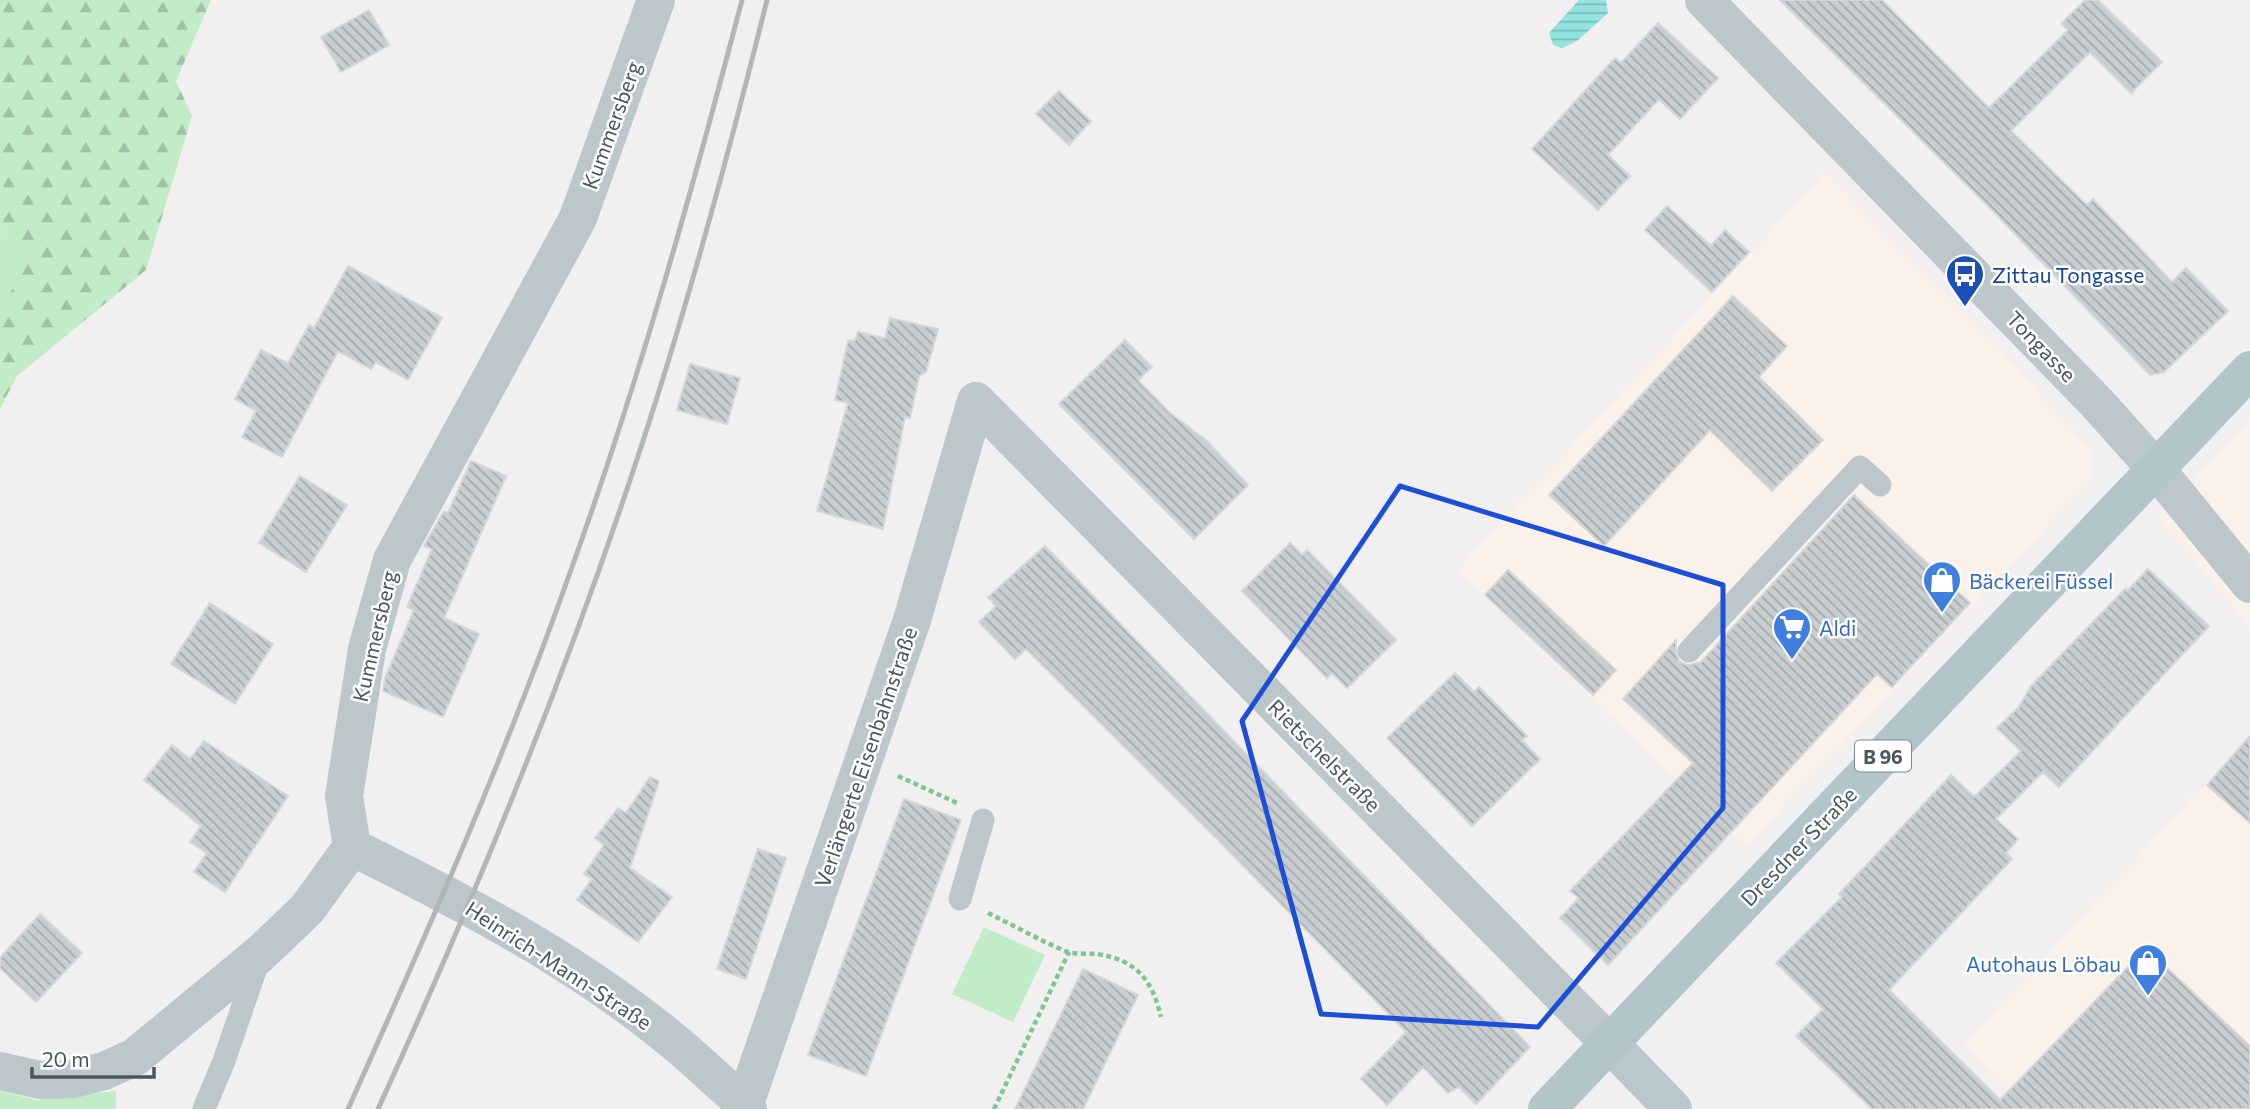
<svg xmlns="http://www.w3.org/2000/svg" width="2250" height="1109" font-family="Commissioner,sans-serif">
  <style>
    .commercial { fill: #faf2ea }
    .green { fill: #c2ebc7 }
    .forest { fill: url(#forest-firs) }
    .water { fill: url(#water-rules) }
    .building { fill: url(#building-back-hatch); stroke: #d4d7da; stroke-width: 2 }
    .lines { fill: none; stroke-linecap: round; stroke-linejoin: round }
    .path { stroke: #7dc690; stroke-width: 4.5; stroke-dasharray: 5 3.5; stroke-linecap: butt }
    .service { stroke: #bcc7cb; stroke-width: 23 }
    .minor { stroke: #bcc7cb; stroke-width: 38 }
    .secondary { stroke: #bac7cc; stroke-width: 38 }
    .primary { stroke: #b1c5cb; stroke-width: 38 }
    .rail { stroke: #b2b6b9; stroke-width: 5 }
    .marked { fill: none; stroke: #1d4ed8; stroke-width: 5; stroke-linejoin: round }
    .labels { text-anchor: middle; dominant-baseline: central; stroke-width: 5; stroke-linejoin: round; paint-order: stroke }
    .shield { fill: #fff; stroke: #80898c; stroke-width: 2 }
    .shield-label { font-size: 19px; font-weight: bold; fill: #49575b }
    .street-label { font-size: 21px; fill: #49575b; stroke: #fff }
    .transit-label { font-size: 21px; fill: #164399; stroke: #fff; text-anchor: start }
    .shop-label { font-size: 21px; fill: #366cbe; stroke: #fff; text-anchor: start }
  </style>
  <defs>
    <pattern id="forest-firs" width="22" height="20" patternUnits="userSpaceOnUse" patternTransform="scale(1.75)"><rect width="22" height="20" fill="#c2ebc7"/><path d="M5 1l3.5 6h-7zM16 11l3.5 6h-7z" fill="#a0c1a5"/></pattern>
    <pattern id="water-rules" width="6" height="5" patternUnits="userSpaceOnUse" patternTransform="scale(1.75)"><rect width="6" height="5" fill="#93e4e0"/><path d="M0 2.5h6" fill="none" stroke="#7abcb9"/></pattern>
    <pattern id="building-back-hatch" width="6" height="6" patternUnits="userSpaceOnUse" patternTransform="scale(1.75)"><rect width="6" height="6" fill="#c9ced0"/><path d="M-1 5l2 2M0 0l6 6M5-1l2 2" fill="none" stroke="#a5aaac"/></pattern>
  </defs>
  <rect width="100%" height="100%" fill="#f1eff0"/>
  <path class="commercial" d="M1826,172L2002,352L2091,451L2092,479L1746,846L1457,570Z
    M2250,421V627L2158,518Z
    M2250,735V1109H2026L1964,1045Z"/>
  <path class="green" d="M0,230L30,255L0,327Z
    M984,927L1045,955L1013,1022L952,994Z
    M0,1091L36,1100L116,1091V1109H0Z"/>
  <path class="forest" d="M0,0H211L176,81L192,116L146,270L17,376L0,409V314L29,255L0,230Z"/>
  <path class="water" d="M1579,0H1606L1608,13L1577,41L1562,48L1553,45L1549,33Z"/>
  <path class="building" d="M1780,0H1882L1989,108L2068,30L2061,24L2085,0H2098L2162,62L2131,93L2090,52L2011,131L2087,205L2093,199L2172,282L2186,268L2228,311L2164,372L2150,375L1991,209Z
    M369,10L389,45L341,72L321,37Z
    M1658,23L1718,78L1680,119L1659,99L1608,155L1630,176L1598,210L1532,149L1615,58L1621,63Z
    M1059,91L1091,121L1069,145L1036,114Z
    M1667,206L1711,246L1725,230L1749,252L1712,292L1645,230Z
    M348,266L442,318L408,380L376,362L371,369L338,351L282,457L242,437L256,411L235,399L261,350L288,363L309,325L314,328Z
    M1733,296L1787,346L1759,377L1823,440L1772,491L1710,430L1604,546L1549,495Z
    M890,318L938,329L926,372L919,376L910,418L905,417L883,529L817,511L848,403L835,400L848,341L855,340L858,332L885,338Z
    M1125,340L1152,367L1138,380L1170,413L1206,440L1248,485L1194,539L1059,404Z
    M690,364L740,378L727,424L677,410Z
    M471,461L506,476L444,618L479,634L443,717L383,691L385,678L414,610L407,607L432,549L424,546L444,511L448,513Z
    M300,476L347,505L306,572L259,543Z
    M1854,495L1970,603L1892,687L1877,674L1608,965L1560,918L1579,898L1570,891L1693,763L1623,699L1676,640V654L1680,662L1687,665L1701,662Z
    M1290,543L1302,555L1307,550L1396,640L1347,688L1332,673L1327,678L1242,591Z
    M1045,546L1530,1047L1476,1104L1459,1087L1448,1093L1423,1067L1387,1105L1361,1079L1406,1032L1213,835L1026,649L1015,659L979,622L996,606L988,597Z
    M2148,569L2209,626L2059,787L2043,772L1996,819L2018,839L2006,853L2012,859L1889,990L2000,1100L2146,948L2250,1046V1109H1872L1796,1036L1823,1009L1776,963L1842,897L1839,894L1951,775L1974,797L2021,751L1997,728L2019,707L2031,686L2125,589L2127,591Z
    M1508,570L1616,670L1593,695L1485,595Z
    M210,603L273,644L235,704L171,664Z
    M1455,673L1474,692L1479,687L1527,736L1522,740L1540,759L1472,826L1387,738Z
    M2250,736V823L2207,785Z
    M204,741L288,796L225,892L194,872L207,853L190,842L201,826L144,780L172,745L190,759Z
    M650,777L659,781L630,868L672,897L638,942L577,900L592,879L584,874L604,845L595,838L618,808L626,813Z
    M904,799L961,820L866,1076L808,1055Z
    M758,849L786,858L746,979L717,969Z
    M40,914L82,953L36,1002L0,968V958Z
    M1083,969L1138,995L1098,1078L1083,1109H1015Z"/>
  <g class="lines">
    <path class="path" d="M898,776L957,803
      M988,913C1013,925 1039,940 1065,951C1075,955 1087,953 1097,954C1137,960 1152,980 1161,1017
      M994,1109L1069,952"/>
    <path class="service" d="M1689,651L1860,467L1880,485
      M960,899L983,820
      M204,1109L224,1061L259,959"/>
    <path class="minor" d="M1704,0L2097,403L2156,469L2250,584
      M352,847C475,908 598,972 701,1065C716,1080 734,1093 748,1109
      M0,1071L40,1080L73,1079L104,1071L135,1057L261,953L307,909L352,847L344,796L367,649L392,560L578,218L656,0
      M743,1109L912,620L976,401L1610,1044"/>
    <path class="secondary" d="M1610,1044L1673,1109"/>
    <path class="primary" d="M1547,1109L2250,370"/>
    <path class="rail" d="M348,1109C428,931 507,752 572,567C639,381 692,191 742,0
      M378,1109C476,895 569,668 642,444C690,298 730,149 767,0"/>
  </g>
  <path class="marked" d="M1400,486L1723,585V808L1538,1027L1321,1014L1242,721Z"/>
  <defs>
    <symbol id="bus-pin" viewBox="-11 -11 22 30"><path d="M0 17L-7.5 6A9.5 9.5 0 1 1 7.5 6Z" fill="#1a4fb4" stroke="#fff"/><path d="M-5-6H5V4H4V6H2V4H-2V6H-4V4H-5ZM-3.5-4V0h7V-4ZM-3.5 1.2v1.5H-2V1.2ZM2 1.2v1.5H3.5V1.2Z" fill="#fff"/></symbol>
    <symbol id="shop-pin" viewBox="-11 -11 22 30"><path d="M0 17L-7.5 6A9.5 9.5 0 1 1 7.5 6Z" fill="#3f7fe0" stroke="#fff"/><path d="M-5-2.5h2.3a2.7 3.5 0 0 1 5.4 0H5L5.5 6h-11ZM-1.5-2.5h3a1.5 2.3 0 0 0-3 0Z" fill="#fff"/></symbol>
    <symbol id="supermarket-pin" viewBox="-11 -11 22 30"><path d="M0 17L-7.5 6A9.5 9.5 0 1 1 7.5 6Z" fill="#3f7fe0" stroke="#fff"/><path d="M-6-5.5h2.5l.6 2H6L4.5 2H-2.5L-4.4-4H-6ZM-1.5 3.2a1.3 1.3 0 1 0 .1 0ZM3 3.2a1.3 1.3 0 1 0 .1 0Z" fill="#fff"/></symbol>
  </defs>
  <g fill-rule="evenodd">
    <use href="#bus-pin" x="1943" y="252" width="44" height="60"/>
    <use href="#shop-pin" x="1920" y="558" width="44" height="60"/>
    <use href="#supermarket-pin" x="1770" y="605" width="44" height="60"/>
    <use href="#shop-pin" x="2126" y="941" width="44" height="60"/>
  </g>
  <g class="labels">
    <rect class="shield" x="1855" y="740.5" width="56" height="31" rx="5"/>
    <g class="shield-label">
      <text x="1883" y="756">B 96</text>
    </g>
    <g class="street-label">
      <text transform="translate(611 125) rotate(-70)">Kummersberg</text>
      <text transform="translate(2042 346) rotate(46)">Tongasse</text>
      <text transform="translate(374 636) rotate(-77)">Kummersberg</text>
      <text transform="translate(1325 755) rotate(45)">Rietschelstraße</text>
      <text transform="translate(865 757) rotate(-71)">Verlängerte Eisenbahnstraße</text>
      <text transform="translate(1798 846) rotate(-46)">Dresdner Straße</text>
      <text transform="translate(559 965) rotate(33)">Heinrich-Mann-Straße</text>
    </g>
    <g class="transit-label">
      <text x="1992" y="274">Zittau Tongasse</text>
    </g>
    <g class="shop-label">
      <text x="1969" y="580">Bäckerei Füssel</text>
      <text x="1819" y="627">Aldi</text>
      <text x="2121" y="963" text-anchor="end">Autohaus Löbau</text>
    </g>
  </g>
  <path d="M32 1067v10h122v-10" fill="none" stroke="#49575b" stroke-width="3.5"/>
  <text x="42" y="1067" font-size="21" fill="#49575b" stroke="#ffffff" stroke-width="5" paint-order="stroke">20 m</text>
</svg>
